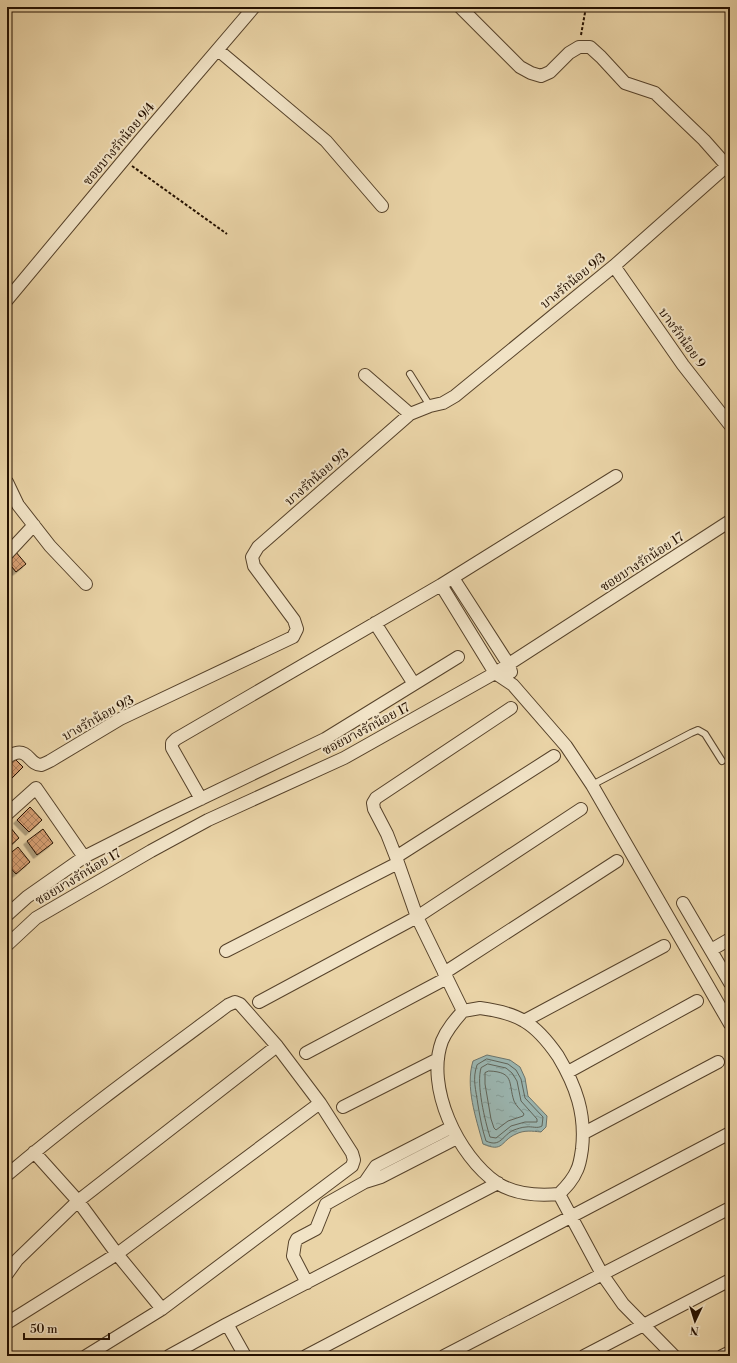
<svg xmlns="http://www.w3.org/2000/svg" width="737" height="1363" font-family="'Libre Bodoni','Noto Serif Thai',serif">
  <style>
    .water { fill: url(#water-ripples); stroke: #6c746b }
    .lines { fill: none; stroke-linecap: round; stroke-linejoin: round }
    .shore { stroke: #606459; stroke-width: 1 }
    .building { fill: url(#building-cross-hatch); stroke: #251101; filter: url(#shadow) }
    .service-casing { stroke: #56422a; stroke-width: 8 }
    .minor-casing { stroke: #56422a; stroke-width: 14 }
    .path { stroke: #251101; stroke-width: 2; stroke-dasharray: 3 2; stroke-linecap: butt }
    .service { stroke: #f1e3c6; stroke-width: 6 }
    .minor { stroke: #f1e3c6; stroke-width: 12 }
    .labels { text-anchor: middle; dominant-baseline: central; stroke-width: 4; stroke-linejoin: round; paint-order: stroke }
    .street-label { font-size: 13px; fill: #251101; stroke: #f1e3c6 }
  </style>
  <defs>
    <pattern id="water-ripples" width="26" height="14" patternUnits="userSpaceOnUse"><rect width="26" height="14" fill="#9bb6b1"/><path d="M2 4q2-2 4 0t4 0M15 11q2-2 4 0t4 0" fill="none" stroke="#859b96"/></pattern>
    <pattern id="building-cross-hatch" width="8" height="8" patternUnits="userSpaceOnUse"><rect width="8" height="8" fill="#d69f73"/><path d="M0 0l8 8M0 8l8-8" fill="none" stroke="#ad805c"/></pattern>
    <filter id="shadow"><feDropShadow dx="-3.5" dy="3.5" stdDeviation="0" flood-color="#0004"/></filter>
  </defs>
  <rect width="100%" height="100%" fill="#ead4a7"/>
  <filter id="stains"><feTurbulence type="fractalNoise" baseFrequency=".005" numOctaves="4"/><feColorMatrix values="0 0 0 0 .2 0 0 0 0 .09 0 0 0 0 .02 0 0 0 .5 -.17"/></filter>
  <radialGradient id="worn" r=".72"><stop offset=".6" stop-color="#630" stop-opacity="0"/><stop offset="1" stop-color="#630" stop-opacity=".3"/></radialGradient>
  <path class="water" d="M487,1055L510,1060L520,1067L525,1078L528,1096L547,1116L546,1127L541,1132C532,1131 524,1130 516,1134C500,1141 504,1153 483,1144C476,1118 465,1087 473,1061Z"/>
  <g class="lines">
    <path class="shore" d="M487,1059L508,1064L516,1070L521,1079L525,1098L543,1117L542,1126C537,1129 532,1126 526,1127C522,1127 517,1129 514,1130C502,1135 501,1148 486,1141C482,1129 480,1117 478,1105C476,1090 472,1079 477,1065Z
      M488,1064L506,1068L512,1073L517,1081L521,1101L537,1119V1122H525L511,1126L496,1138L490,1137C485,1121 476,1084 481,1068Z
      M489,1071C515,1072 508,1083 514,1101C516,1106 521,1110 524,1114L523,1116L508,1121L496,1130L494,1128L491,1119L485,1084V1073Z"/>
  </g>
  <path class="building" d="M15,551L26,564L16,572L7,561V558Z
    M13,757L23,767L11,779L7,775V762Z
    M30,807L42,820L29,832L17,820Z
    M10,827L19,838L9,847L7,845V830Z
    M43,829L53,843L37,855L27,841Z
    M18,847L30,862L16,874L7,864V856Z"/>
  <g class="lines">
    <defs>
      <path id="service" d="M410,374L430,406
        M592,785L691,733L698,730L705,734L722,761"/>
      <path id="minor" d="M460,7L520,67L531,73L541,76L550,72L569,53L579,47H590L601,57L625,83L655,93L704,140L727,166
        M218,50L326,141L382,206
        M614,266L683,365L730,425
        M7,300L142,138L254,7
        M365,375L410,414
        M7,482L18,505L50,546L86,584
        M7,554L34,525
        M453,578L509,665L511,672
        M441,585L495,673L513,685L566,746L592,785L730,1024
        M375,623L414,684
        M7,758C10,755 12,754 16,753C29,750 30,765 41,765C44,764 48,762 50,761L120,719L293,637L297,629L294,620L254,566L252,557L258,547L410,414L430,406L443,403L455,396L614,266L730,163
        M201,799L172,748V743L176,739L441,585L616,476
        M7,814L36,788L84,857
        M396,857L554,756
        M683,903L730,983
        M7,915L27,897L84,857L161,818L325,739L458,657
        M7,945L36,918L151,851L208,820L344,758L495,673L730,521
        M711,950L730,939
        M226,951L398,863
        M444,973L617,861
        M259,1002L417,917L581,809
        M480,1008C495,1010 511,1013 524,1021C538,1029 549,1043 558,1056C576,1086 586,1114 582,1149C581,1156 580,1164 577,1170C573,1180 566,1187 559,1194C538,1196 516,1195 497,1183C458,1156 425,1087 442,1041C447,1029 455,1020 463,1011Z
        M463,1011L417,917L396,857L387,834L374,809L373,803L376,798L511,708
        M524,1021L664,946
        M306,1053L447,978
        M568,1072L697,1001
        M343,1107L438,1059
        M584,1133L718,1062
        M34,1152L78,1201L117,1254L162,1309
        M7,1175C78,1115 154,1060 228,1005L235,1002L240,1004L277,1046L320,1103L352,1153L354,1160L352,1166L162,1309L86,1356
        M365,1182L376,1166L452,1127
        M559,1194L602,1274L623,1304L674,1356
        M7,1274L17,1260L78,1201L277,1046
        M307,1283L293,1256L295,1243L297,1239L316,1229L326,1204L365,1182L381,1177L457,1138
        M7,1323L117,1254L320,1103
        M227,1324L245,1356
        M169,1356L227,1324L498,1183
        M306,1356L730,1133
        M444,1356L730,1208
        M584,1356L730,1280
        M722,1356L730,1352"/>
    </defs>
    <use href="#service" class="service-casing"/>
    <use href="#minor" class="minor-casing"/>
    <path class="path" d="M581,35L586,7
      M132,166L227,234"/>
    <use href="#service" class="service"/>
    <use href="#minor" class="minor"/>
  </g>
  <g class="labels">
    <g class="street-label">
      <text transform="translate(119 144) rotate(-50)">ซอยบางรักน้อย 9/4</text>
      <text transform="translate(573 281) rotate(-39)">บางรักน้อย 9/3</text>
      <text transform="translate(682 338) rotate(54)">บางรักน้อย 9</text>
      <text transform="translate(317 477) rotate(-41)">บางรักน้อย 9/3</text>
      <text transform="translate(642 562) rotate(-33)">ซอยบางรักน้อย 17</text>
      <text transform="translate(98 718) rotate(-29)">บางรักน้อย 9/3</text>
      <text transform="translate(366 729) rotate(-28)">ซอยบางรักน้อย 17</text>
      <text transform="translate(78 877) rotate(-31)">ซอยบางรักน้อย 17</text>
    </g>
  </g>
  <rect width="737" height="1363" fill="none" stroke="#ead4a7" stroke-width="24"/>
  <rect x="8" y="8" width="721" height="1347" fill="none" stroke="#251101" stroke-width="2"/>
  <rect x="12" y="12" width="713" height="1339" fill="none" stroke="#251101"/>
  <g transform="translate(695 1321) rotate(184)" stroke="#f1e3c6" stroke-width="3" paint-order="stroke">
  <path d="M0-3L7 15L0 10L-7 15Z" fill="#251101"/>
  <text y="-6" font-size="11" font-weight="bold" text-anchor="middle" fill="#251101">N</text>
  </g>
  <path d="M24 1333v6h85v-6" fill="none" stroke="#251101" stroke-width="2"/>
  <text x="30" y="1333" font-size="12" fill="#251101" stroke="#f1e3c6" stroke-width="3" paint-order="stroke">50 m</text>
  <rect width="100%" height="100%" filter="url(#stains)"/>
  <rect width="100%" height="100%" fill="url(#worn)"/>
</svg>
